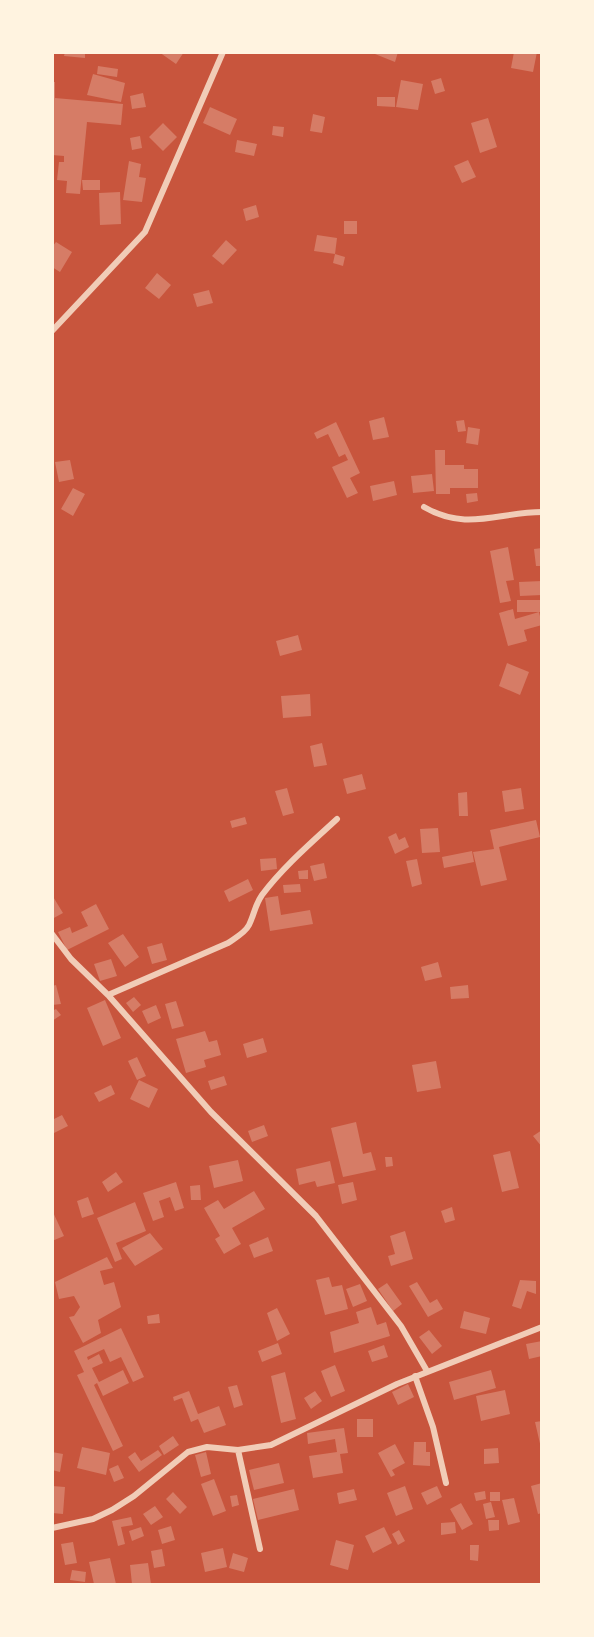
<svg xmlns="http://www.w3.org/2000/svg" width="594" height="1637" font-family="Poppins,sans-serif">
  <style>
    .building { fill: #d67c66 }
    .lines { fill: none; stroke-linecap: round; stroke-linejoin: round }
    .minor { stroke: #f1ccb7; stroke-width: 6 }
  </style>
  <rect width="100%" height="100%" fill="#c8553d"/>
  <path class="building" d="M65,52H85V58L64,56Z
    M159,52H184L176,64Z
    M370,52H398L395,62Z
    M514,52H537L533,72L511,68Z
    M98,66L118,69L117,77L97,74Z
    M93,74L125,83L121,102L87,95Z
    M441,78L445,91L435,94L431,81Z
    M401,80L423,84L418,110L396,107Z
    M52,82H55V98L123,104L121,125L87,122L80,194L66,193L67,181L57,180L59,162H64V156L52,155Z
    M143,93L146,107L132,109L130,96Z
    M377,97H395V107L377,106Z
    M210,107L237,119L230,135L203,123Z
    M313,114L325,117L322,133L310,131Z
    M488,118L497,147L480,153L471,123Z
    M163,123L177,137L163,151L149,137Z
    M273,126L284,127L283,137L272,135Z
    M140,136L142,148L132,150L130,138Z
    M237,140L257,144L254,156L235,152Z
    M468,160L476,177L462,183L454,166Z
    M129,161L141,164L139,177L146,178L142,202L123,200Z
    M82,180H100V190H83Z
    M120,192L121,224L100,225L99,193Z
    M256,205L259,217L246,221L243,209Z
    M344,221H357V234H344Z
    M317,235L337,238L335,254L314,251Z
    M226,240L237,250L223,265L212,256Z
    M56,242L72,252L60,272L52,267V247Z
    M335,254L345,257L343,266L333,263Z
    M157,273L171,285L159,299L145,288Z
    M209,290L213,303L197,307L193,294Z
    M384,417L389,437L373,440L369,421Z
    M464,420L466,431L458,432L456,421Z
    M336,422L360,473L350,478L358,493L347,498L332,467L348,460L345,454L339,457L328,434L317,439L314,433Z
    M468,427L480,429L478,445L466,443Z
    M435,450H445V465H464V469H478V488H450V494H436Z
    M70,460L74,479L59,482L55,462Z
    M432,474L434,491L413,493L411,476Z
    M394,481L397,495L373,501L370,486Z
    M73,488L85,494L73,516L61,509Z
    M477,493L478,501L467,503L466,494Z
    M508,547L514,580L506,581L511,601L500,603L490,551Z
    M542,548V566H536L534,549Z
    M542,581V595L520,596L519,582Z
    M517,600H542V612H517Z
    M513,609L515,619L539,612L542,625L524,630L527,641L508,646L499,613Z
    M298,635L302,650L280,656L276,641Z
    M507,663L529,672L520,695L499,686Z
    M310,694L311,716L283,718L281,696Z
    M322,743L327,765L314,767L310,746Z
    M362,774L366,789L347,794L343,779Z
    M287,788L294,813L283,816L275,791Z
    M521,788L524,809L505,812L502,791Z
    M467,792L468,816H459L458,793Z
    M245,817L247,824L232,828L230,821Z
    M536,820L540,837L499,847L507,880L481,886L473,852L494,849L490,830Z
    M438,828L440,852L422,853L420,829Z
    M396,833L399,840L405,837L409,847L395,854L388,837Z
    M472,851L474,862L444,868L442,857Z
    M276,858L277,869L261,871L260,859Z
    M417,859L422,884L412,887L406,861Z
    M324,863L327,878L314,881L310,866Z
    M308,870V879H299L298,871Z
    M248,879L253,890L229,902L224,891Z
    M300,884L301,892L284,893L283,885Z
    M52,895L63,913L52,919Z
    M278,896L281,915L310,910L313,924L270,931L265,898Z
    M96,904L109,929L67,950L58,932L70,927L72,933L88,926L81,912Z
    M123,934L139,957L125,967L108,943Z
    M162,943L167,960L152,964L147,947Z
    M111,959L117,976L100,981L94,964Z
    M438,962L442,977L425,981L421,967Z
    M56,985L61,1004L52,1005V986Z
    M468,985L469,998L451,999L450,987Z
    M134,997L141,1005L133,1012L126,1003Z
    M105,1000L121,1038L103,1046L87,1008Z
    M176,1001L184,1026L172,1029L165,1004Z
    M156,1005L161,1018L148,1024L142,1011Z
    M56,1009L61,1015L52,1021V1011Z
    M205,1031L209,1042L217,1040L221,1055L204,1060L206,1067L186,1073L176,1039Z
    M263,1038L267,1052L247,1058L243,1044Z
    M137,1057L146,1076L137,1080L128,1061Z
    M436,1061L441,1088L417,1092L412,1065Z
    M224,1076L227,1085L211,1090L208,1081Z
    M139,1080L158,1089L149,1108L130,1099Z
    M111,1085L115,1094L99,1102L94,1093Z
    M62,1115L68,1126L52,1134V1120Z
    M356,1122L363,1154L371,1152L376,1170L343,1177L331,1128Z
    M264,1125L268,1136L252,1142L248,1131Z
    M542,1130V1147L533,1136Z
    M510,1151L519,1188L502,1192L493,1155Z
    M385,1157H392L393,1166L386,1167Z
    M238,1160L243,1181L214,1188L209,1166Z
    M330,1161L335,1183L317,1187L315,1181L299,1185L296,1169Z
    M116,1172L123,1182L108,1192L102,1182Z
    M176,1182L184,1208L175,1211L170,1197L159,1201L164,1217L153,1221L143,1193Z
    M353,1182L357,1200L342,1204L338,1185Z
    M200,1185L201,1200H191L190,1186Z
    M254,1191L265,1209L232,1228L241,1244L224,1254L215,1239L220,1236L204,1208L218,1200L224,1209Z
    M88,1197L94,1214L82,1218L77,1201Z
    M135,1202L146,1231L116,1243L122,1259L115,1262L97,1218Z
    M452,1207L455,1220L445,1223L441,1211Z
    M52,1210L64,1236L52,1241Z
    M405,1231L413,1259L391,1266L388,1256L395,1254L390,1236Z
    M150,1233L163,1249L135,1266L122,1248Z
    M268,1237L273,1251L254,1258L249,1245Z
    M107,1257L113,1268L100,1271L104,1285L114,1282L121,1307L98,1320L101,1333L83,1343L69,1317L74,1316L80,1307L74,1296L59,1299L55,1282Z
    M329,1277L332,1287L342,1285L348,1309L325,1315L316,1280Z
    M520,1280L536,1281V1294L527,1291L521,1309L512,1306Z
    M417,1282L430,1303L437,1299L443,1309L428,1317L409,1286Z
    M387,1283L402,1304L393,1311L378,1289Z
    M360,1284L367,1301L353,1307L346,1289Z
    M371,1307L377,1325L386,1322L390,1336L334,1353L330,1332L359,1323L356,1312Z
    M277,1308L290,1334L277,1341L267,1313Z
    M464,1311L490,1318L486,1334L460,1328Z
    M159,1314L160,1323L148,1324L147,1316Z
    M121,1328L144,1377L133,1382L121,1357L110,1362L104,1349L87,1357L88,1360L99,1354L103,1363L92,1368L99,1382L123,1370L129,1383L103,1396L97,1383L94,1385L123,1446L113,1451L77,1375L84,1372L74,1351Z
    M429,1330L442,1346L432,1354L419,1337Z
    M542,1341V1356L529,1359L526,1344Z
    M278,1343L282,1354L262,1362L258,1351Z
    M384,1345L388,1357L372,1362L368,1351Z
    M335,1365L345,1391L331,1397L321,1371Z
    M491,1370L496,1388L454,1400L449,1382Z
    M285,1372L296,1419L281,1423L271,1376Z
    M408,1384L414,1397L398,1405L392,1392Z
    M237,1385L243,1405L234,1408L228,1387Z
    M505,1390L510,1414L481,1421L476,1396Z
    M189,1391L198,1414L219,1406L226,1425L204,1433L198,1419L191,1422L182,1398L174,1401L173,1397Z
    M315,1391L322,1401L311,1409L304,1398Z
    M357,1419H373V1437H357Z
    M542,1421V1448H541L535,1422Z
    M344,1428L348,1453L340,1454L343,1473L313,1478L309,1456L337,1452L335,1439L308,1444L307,1433Z
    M173,1436L179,1445L164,1455L159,1446Z
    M414,1442H426V1452H430V1466L413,1465Z
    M395,1444L405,1463L392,1470L395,1475L391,1477L378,1453Z
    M82,1447L110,1453L106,1475L77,1468Z
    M498,1448L499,1463L484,1464V1449Z
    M158,1450L162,1455L139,1472L128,1457L135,1452L141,1461Z
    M52,1452L63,1454L60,1472L52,1470Z
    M206,1452L211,1474L201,1477L195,1455Z
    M279,1463L284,1483L254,1490L249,1470Z
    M118,1465L124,1478L114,1482L109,1469Z
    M214,1479L226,1511L213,1516L201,1484Z
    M542,1483V1513L538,1514L531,1486Z
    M52,1486L65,1487L63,1514L52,1513Z
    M405,1486L413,1509L396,1516L387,1493Z
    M437,1486L442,1497L427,1505L421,1493Z
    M294,1489L299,1510L258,1520L253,1499Z
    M354,1489L357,1500L339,1504L337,1493Z
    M485,1491L486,1499L476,1501L474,1493Z
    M173,1492L187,1507L180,1514L166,1499Z
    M490,1492H500V1501H490Z
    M237,1495L239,1505L232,1507L230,1496Z
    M514,1498L520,1522L508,1525L502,1500Z
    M491,1502L495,1517L486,1519L483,1504Z
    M461,1503L473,1524L462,1530L450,1509Z
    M155,1506L163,1517L151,1525L143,1514Z
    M131,1517L133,1525L121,1527L125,1544L118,1546L112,1521Z
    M488,1520H499V1530L489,1531Z
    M455,1522L456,1533L441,1535V1523Z
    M171,1526L175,1540L162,1544L158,1530Z
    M141,1527L144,1536L132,1541L129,1531Z
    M384,1527L392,1543L373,1553L365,1536Z
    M399,1530L405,1541L398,1545L392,1534Z
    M336,1540L354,1545L348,1570L330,1565Z
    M73,1542L77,1563L65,1565L61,1544Z
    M470,1545H479L478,1561L470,1560Z
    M223,1548L227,1567L205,1572L201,1553Z
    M162,1549L165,1566L154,1568L151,1551Z
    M233,1553L248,1558L244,1572L229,1568Z
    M110,1558L116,1584H94L89,1562Z
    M148,1563L151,1584H132L130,1565Z
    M72,1570L86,1572L85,1582L70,1580Z"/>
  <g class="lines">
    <path class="minor" d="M52,331L145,232L223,52
      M424,507C467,532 498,512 542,512
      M52,934L71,959L108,995L211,1112L316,1216L401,1326L427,1371
      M108,995L228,943C235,938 245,933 249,925C254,915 255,905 262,895C283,867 311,843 337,819
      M415,1376L433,1427L446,1483
      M238,1450L260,1549
      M52,1528L93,1519L112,1510L134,1496L188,1452L207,1447L238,1450L271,1445L397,1384L542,1327"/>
  </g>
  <rect width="594" height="1637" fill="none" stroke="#fff3e0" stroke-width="108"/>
</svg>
